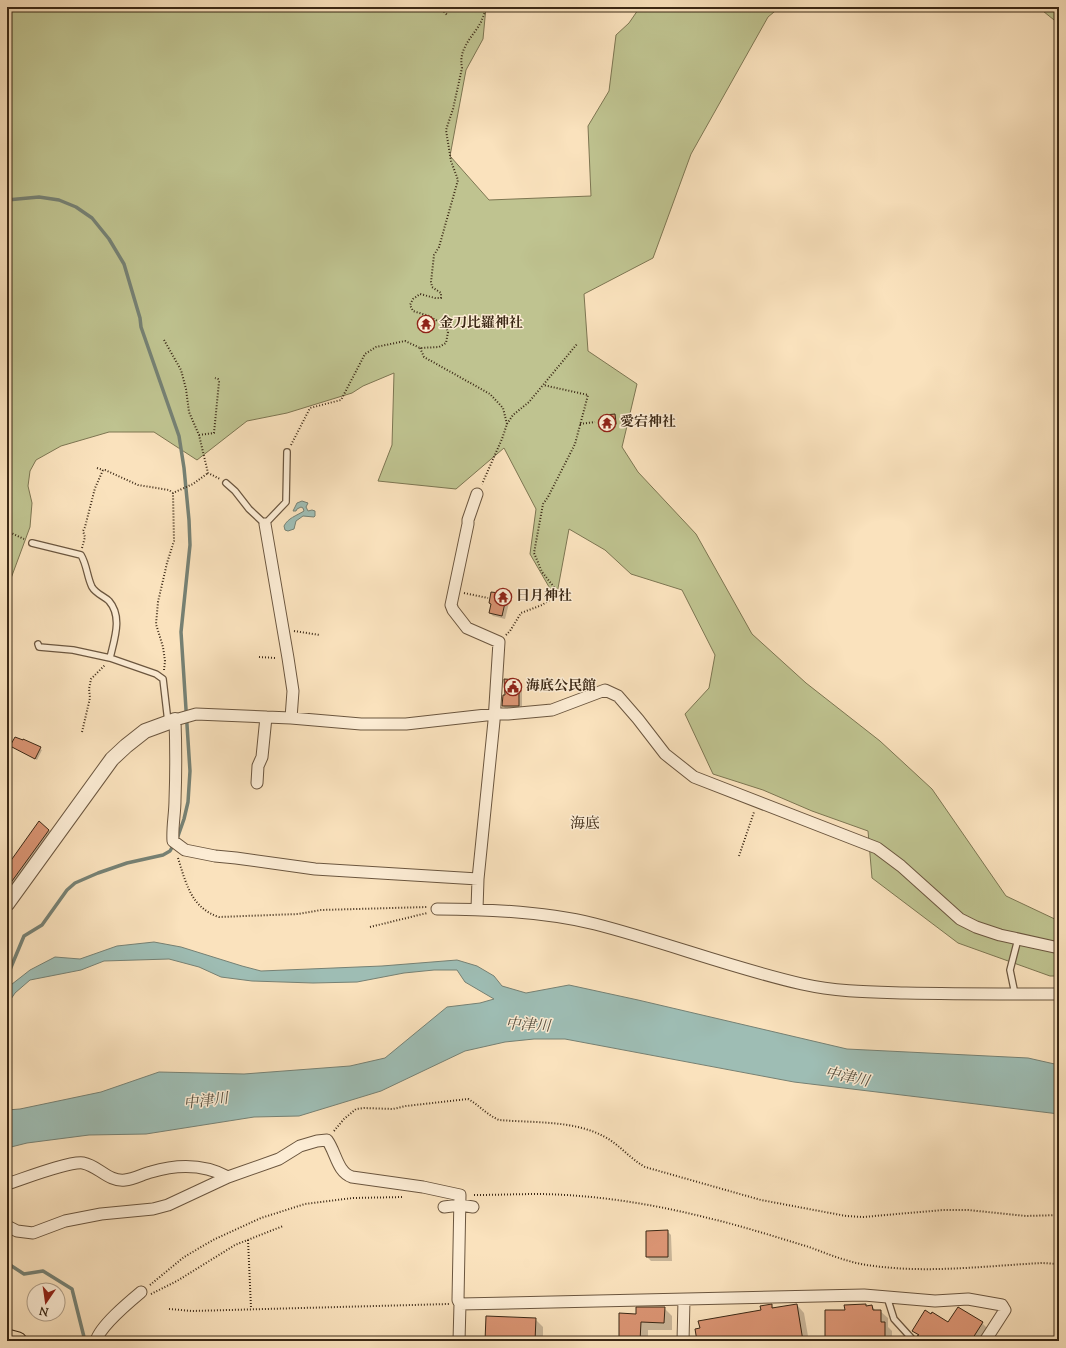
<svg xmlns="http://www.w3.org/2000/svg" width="1066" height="1348" font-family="'Sorts Mill Goudy','Noto Serif JP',serif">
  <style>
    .green { fill: #bfc390; stroke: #7d7652 }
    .water { fill: #9ebdb4; stroke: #768174 }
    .shadow { fill: #0003 }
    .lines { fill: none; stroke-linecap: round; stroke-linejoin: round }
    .stream { stroke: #768174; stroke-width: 3.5 }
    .building { fill: #da9473; stroke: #3b2815 }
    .service-casing { stroke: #6b563f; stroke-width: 8 }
    .minor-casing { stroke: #6b563f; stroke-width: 13 }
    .tertiary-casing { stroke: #6b563f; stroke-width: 16 }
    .primary-casing { stroke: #3b2815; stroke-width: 19 }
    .path { stroke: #3b2815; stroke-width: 2; stroke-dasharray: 1 2; stroke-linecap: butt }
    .service { stroke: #fcecd4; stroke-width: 5.5 }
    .minor { stroke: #fcecd4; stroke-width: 11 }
    .tertiary { stroke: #fcecd4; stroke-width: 14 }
    .primary { stroke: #fae2bd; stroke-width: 17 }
    .labels { text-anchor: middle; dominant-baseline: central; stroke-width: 3; stroke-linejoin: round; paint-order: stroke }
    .poi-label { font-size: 14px; font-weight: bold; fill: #3b2815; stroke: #fcecd4; text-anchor: start }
    .neighbourhood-label { font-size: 15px; fill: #3b2815; stroke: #fcecd4 }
    .water-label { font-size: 15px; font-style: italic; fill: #544d3d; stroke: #fcecd4 }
  </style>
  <rect width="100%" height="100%" fill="#fae2bd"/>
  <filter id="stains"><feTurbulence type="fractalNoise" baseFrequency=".005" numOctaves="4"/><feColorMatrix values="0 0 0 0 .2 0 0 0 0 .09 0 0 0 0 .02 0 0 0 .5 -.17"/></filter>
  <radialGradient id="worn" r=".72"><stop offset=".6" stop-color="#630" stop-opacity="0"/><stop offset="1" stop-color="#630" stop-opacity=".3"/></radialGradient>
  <path class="green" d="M7,7H486L483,39L466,70L450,156L489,200L591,196L588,126L609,91L616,35L629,23L640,7H780L768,17L691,154L653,258L584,294L588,351L637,384L622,447L638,472L696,534L752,634L806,683L880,741L932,789L1006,896L1059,921V976H1050L958,943L872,878L868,831L812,811L763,790L713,774L685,714L709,688L715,655L682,590L631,574L605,550L569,529L556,599L530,554L536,509L504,448L456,489L378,481L392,445L394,373L363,386L352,393L287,413L247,421L197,460L154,432H109L61,446L36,460L30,471L28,486L32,503L30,527L10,581L7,598Z
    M1038,7H1059V24Z"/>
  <path class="water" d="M302,501L308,503L306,507L308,511L312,510L315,511V516L314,517L303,516L296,521L294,529L288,531L285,530L284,526C288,518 296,516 304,511L303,508L301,507L297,509L296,511H293L297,503Z
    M154,942L181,947L242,966L261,971L382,966L457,960L477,966L494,976L502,986L526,993L569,985L638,1000L847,1049L1028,1058L1059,1065V1114L794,1082L565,1039H534L505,1042L465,1051L381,1091L299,1116L254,1117L146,1134L89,1135L27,1143L7,1148V1110L20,1109L101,1092L159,1072L244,1074L350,1066L385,1058L447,1007L480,1003L494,999L465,982L457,970H434L404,973L357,982L313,983L252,981L221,977L199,967L169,959L104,961L81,970L30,980L15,993L7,1005V988L30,970L55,957L80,959L117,946Z"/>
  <path class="shadow" d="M615,415L616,416L617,425L609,426L607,424Z
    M492,593L507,595L510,599L505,619L493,616L490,613L492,605L490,603Z
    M519,681L522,685V710H507L503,706Z
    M24,740L42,750L37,760L13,747Z
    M39,822L51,832L11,887L7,885V868Z
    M667,1231L671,1235L672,1261H651L647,1257Z
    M771,1305L775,1309L797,1305L804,1313L808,1336H826L846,1311L872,1306L876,1311H880L888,1318V1327L892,1331V1341H698L762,1311Z
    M664,1308L672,1316V1330H648V1341H620L637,1315Z
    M535,1319L543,1327V1341H486Z
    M982,1323L988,1329L981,1341H924L913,1330Z"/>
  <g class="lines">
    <path class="stream" d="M7,200L39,197L59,200L76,207L92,218L109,239L124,264L140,318L141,327L179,436L184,468L189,520L190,545L181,632L190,771L188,802L184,819L177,839
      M7,982L9,972L24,936L42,925L67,890L75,883L98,873L127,863L163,855L170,851L174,844
      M7,1263L24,1274L43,1271L72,1289L84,1337L86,1338"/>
  </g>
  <path class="building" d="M615,414L616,424L606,425L605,415Z
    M491,592L507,594L502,616L489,613L491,604L489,603Z
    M504,679L519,680V706H502L503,695H505Z
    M15,737L23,740V739L41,747L35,759L10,746Z
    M39,821L49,830L7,888V866Z
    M668,1230V1257H646V1231Z
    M772,1304V1308L797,1304L803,1341H773V1337L750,1341H697L695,1329L700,1328L698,1321L761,1310L760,1306Z
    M866,1304V1306L872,1305L873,1310H881V1322H885V1341H825V1310H845L844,1305Z
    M636,1307H665L664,1323L641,1322L640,1341H619V1313L636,1314Z
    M958,1307L983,1322L971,1341H925L917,1336L919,1335L912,1331L925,1310L931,1314L932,1312L948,1322Z
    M486,1316L536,1318L535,1341H485Z"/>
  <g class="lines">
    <defs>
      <path id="service" d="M226,483L235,491L249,509L265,524L286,502L287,452
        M32,543L81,555C87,565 87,577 92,587C96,594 104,596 109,601C123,617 114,640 110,658L156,674L163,679L168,722
        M38,644L39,647L73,650L110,658
        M1015,994L1010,970L1018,939
        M887,1297L894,1319L914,1341"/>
      <path id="minor" d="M265,524L288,658L293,691L291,718
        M257,783L258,766L262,757L266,717
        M478,879L315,869L236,858L215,856L185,850L173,841C172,827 175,814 175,800C176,773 176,747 175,720L196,714L291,718L361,724H406L495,714H508L552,710L605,690L618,696L638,719L665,754L694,777L877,848L901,866L960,919L976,927L1000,935L1059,948
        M437,909C487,909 546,912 595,924C665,942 732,968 802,984C838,992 871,992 906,993C957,994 1008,994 1059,994
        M477,909L478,879L494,721L499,642L467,628L453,610L451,605L468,524V520L477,494
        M7,1184C23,1179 69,1161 83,1163C99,1166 108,1182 125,1180C134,1179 143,1174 151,1172C178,1164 204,1164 228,1177
        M444,1207L460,1205L473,1207
        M7,1226L17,1231L33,1233L65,1221L101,1214L153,1209L168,1205L228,1177L279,1159L300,1146L317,1141L327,1140C336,1152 337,1172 352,1177L423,1187L460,1195L458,1300L460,1304
        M96,1341C100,1326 129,1302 141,1292
        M459,1341L460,1304L864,1295L935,1301L968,1299L1002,1305L1005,1310L985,1341
        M683,1341L684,1300"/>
      <path id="tertiary" d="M7,904L112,759L126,746L145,731L175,720"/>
      <path id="primary" d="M7,1338L18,1341"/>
    </defs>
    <use href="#service" class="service-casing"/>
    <use href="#minor" class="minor-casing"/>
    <use href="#tertiary" class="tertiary-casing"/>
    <use href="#primary" class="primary-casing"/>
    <path class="path" d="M440,7L448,16
      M164,340L181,370L186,389L189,412L199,435L208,473L220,479
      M420,348L424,357L490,394L503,408L507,424L502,439L482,484
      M507,424L513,415L529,402L577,344
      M580,424L595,422
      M199,435L214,433L219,382L218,379L215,378
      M291,445L310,408L341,400L365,354L376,347L405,341L420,348L439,347L446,343L448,332L446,326L429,316L413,311L410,305L413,299L420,294L435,298H441V293L432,287L431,282L434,255L439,247L458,180L451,161L446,130L453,109L462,68C458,48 473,37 481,22C483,17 485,12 487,7
      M97,468L103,470
      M7,531L24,539
      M82,548L85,537L83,531L85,527L95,488L103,470H105L138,485L169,490L173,493L193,484L208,473
      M464,593L488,598
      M294,631L320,635
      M506,635L510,631L521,613L542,605L551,599L554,587L542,572L534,553L543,504L548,497L575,444L588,395L543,385
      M259,657L276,658
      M164,670L165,661L163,647L156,624L158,602L167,563L174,541L173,493
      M82,732L90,698L89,689L91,679L105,665
      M739,856L754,812
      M178,858C186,883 191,908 219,917L298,914L321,910L427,907
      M370,927L427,913
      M334,1131L344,1119L356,1109L364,1108L393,1109L406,1106L468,1099C479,1105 487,1115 499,1120C534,1123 574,1120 605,1137C620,1145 629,1158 645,1167L761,1200L846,1216L863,1217L943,1210H968L1026,1216L1059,1215
      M474,1195C496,1195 518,1194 540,1194C597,1195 653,1204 708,1218C742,1226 776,1237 809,1247C828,1254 847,1262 867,1265C925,1274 984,1266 1042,1263L1059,1264
      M248,1240L251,1308
      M150,1285L184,1257L215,1239L261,1218L305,1204L353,1198L403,1197
      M151,1294L177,1281L235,1245L283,1226
      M169,1309L192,1311L449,1304"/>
    <use href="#service" class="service"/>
    <use href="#minor" class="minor"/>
    <use href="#tertiary" class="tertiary"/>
    <use href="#primary" class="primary"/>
  </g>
  <defs>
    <symbol id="temple-ring" viewBox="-11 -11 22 22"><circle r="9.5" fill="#fcecd4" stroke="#8f2418" stroke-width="1.5"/><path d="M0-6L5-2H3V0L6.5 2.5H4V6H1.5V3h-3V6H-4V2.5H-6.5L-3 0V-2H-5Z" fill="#8f2418"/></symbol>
    <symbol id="civic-ring" viewBox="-11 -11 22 22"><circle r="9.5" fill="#fcecd4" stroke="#8f2418" stroke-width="1.5"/><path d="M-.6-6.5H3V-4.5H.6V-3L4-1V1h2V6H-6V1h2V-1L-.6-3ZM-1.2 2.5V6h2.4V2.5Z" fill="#8f2418"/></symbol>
  </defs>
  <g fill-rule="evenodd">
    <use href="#temple-ring" x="416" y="314" width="20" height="20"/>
    <use href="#temple-ring" x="597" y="413" width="20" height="20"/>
    <use href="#temple-ring" x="493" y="587" width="20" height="20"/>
    <use href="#civic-ring" x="503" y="677" width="20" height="20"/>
  </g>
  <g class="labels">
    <g class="poi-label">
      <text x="439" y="324">金刀比羅神社</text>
      <text x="620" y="423">愛宕神社</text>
      <text x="516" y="597">日月神社</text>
      <text x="526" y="687">海底公民館</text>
    </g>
    <g class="neighbourhood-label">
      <text x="585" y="824">海底</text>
    </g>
    <g class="water-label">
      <text transform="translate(528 1026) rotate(3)">中津川</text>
      <text transform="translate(847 1078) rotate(12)">中津川</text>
      <text transform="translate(206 1102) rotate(-7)">中津川</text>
    </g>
  </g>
  <rect width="1066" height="1348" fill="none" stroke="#fae2bd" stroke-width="24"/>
  <rect x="8" y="8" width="1050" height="1332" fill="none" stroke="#3b2815" stroke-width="2"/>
  <rect x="12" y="12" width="1042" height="1324" fill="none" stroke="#3b2815"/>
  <g transform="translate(46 1302) rotate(193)"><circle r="19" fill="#fcecd4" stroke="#af9e88"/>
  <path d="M0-3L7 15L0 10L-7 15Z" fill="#8f2418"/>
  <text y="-6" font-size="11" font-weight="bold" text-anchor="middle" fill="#3b2815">N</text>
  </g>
  <rect width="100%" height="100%" filter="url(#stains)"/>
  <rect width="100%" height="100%" fill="url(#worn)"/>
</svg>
